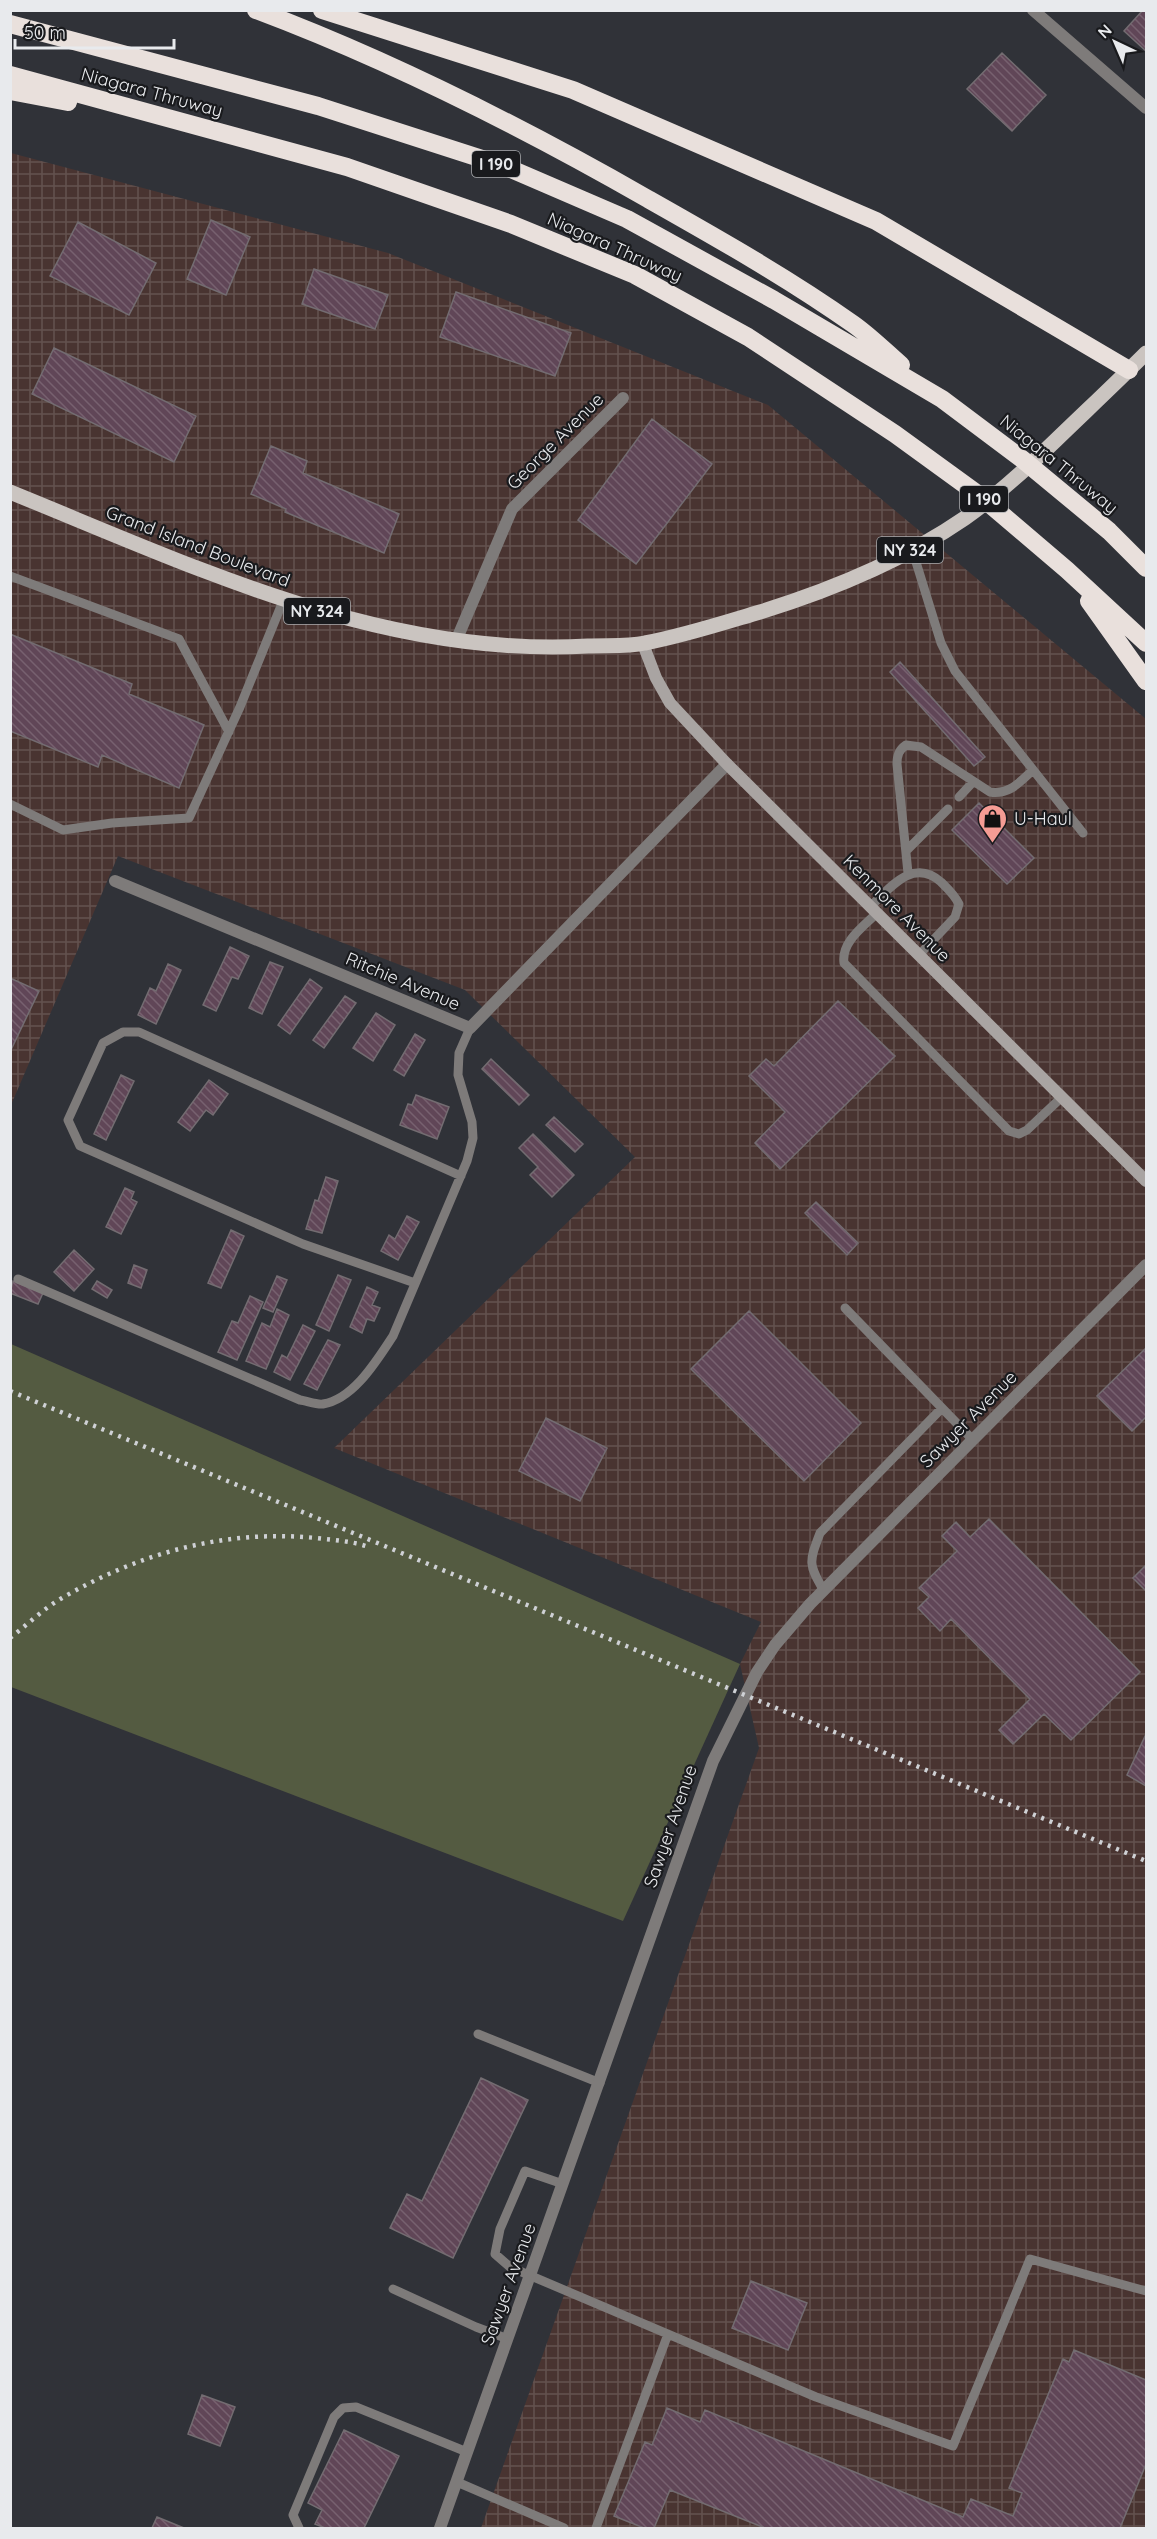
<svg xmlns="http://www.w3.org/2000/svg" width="1157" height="2539" font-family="Quicksand,sans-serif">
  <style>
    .industrial { fill: url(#industrial-grid) }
    .green { fill: #545b41 }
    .building { fill: url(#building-back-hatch); stroke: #736c71; stroke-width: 1.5 }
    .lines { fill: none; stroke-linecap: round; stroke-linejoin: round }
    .service { stroke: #7e7b7a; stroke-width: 9 }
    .minor { stroke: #7e7b7a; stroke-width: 12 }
    .tertiary { stroke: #7e7b7a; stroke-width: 12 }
    .secondary { stroke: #a9a4a2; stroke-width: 12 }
    .primary { stroke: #cac4c0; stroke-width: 15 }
    .motorway { stroke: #e9e0dc; stroke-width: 18 }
    .rail { stroke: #cfd1d5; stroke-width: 4.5; stroke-dasharray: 3 6; stroke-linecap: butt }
    .labels { text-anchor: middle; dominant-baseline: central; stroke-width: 4.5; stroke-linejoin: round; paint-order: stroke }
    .shield { fill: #191a1d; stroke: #aaacaf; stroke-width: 1.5 }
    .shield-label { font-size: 16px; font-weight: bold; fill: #e8eaed }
    .street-label { font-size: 18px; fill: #e8eaed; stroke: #191a1d }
    .poi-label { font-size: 18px; fill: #e8eaed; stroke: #191a1d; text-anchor: start }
  </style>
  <defs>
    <pattern id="industrial-grid" width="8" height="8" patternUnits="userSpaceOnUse" patternTransform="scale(1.5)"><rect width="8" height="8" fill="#493431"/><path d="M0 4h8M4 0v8" fill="none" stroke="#63524f"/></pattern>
    <pattern id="building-back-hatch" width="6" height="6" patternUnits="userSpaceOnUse" patternTransform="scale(1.5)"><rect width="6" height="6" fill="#604657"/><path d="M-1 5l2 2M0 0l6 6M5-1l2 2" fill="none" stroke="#77616f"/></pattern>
  </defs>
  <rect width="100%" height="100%" fill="#303238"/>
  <path class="industrial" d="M11,153L388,253L768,405L1146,719V2528H481L759,1748L740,1664L761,1622L334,1448L635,1157L465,990L118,856L11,1105Z"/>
  <path class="green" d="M11,1344L740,1664L623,1921L11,1687Z"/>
  <path class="building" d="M1143,10H1146V51L1124,31Z
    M1002,53L1046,95L1012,131L967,89Z
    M211,220L250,237L226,295L187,279Z
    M78,222L156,263L129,315L50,276Z
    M314,269L388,295L375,329L302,304Z
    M456,292L571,333L555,376L440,337Z
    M54,348L196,416L174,462L32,394Z
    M652,419L712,464L636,564L578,520Z
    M271,446L307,461L303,473L399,514L384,553L285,512L286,509L251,494Z
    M10,634L132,684L129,694L204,725L179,788L102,755L98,767L10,731Z
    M900,662L985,757L974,766L890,672Z
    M979,803L1034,858L1007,884L952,830Z
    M230,947L249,956L238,979L232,977L216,1011L203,1005Z
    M270,962L283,967L262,1014L249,1008Z
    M168,964L181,970L156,1024L138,1015L150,988L156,991Z
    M10,978L39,991L10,1052Z
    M310,979L322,988L290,1034L278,1025Z
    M345,996L356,1003L324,1048L313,1040Z
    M838,1001L895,1056L780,1169L755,1143L785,1112L749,1076L766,1059L774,1066Z
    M376,1013L395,1025L373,1061L353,1048Z
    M415,1034L425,1040L404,1076L394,1070Z
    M491,1059L529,1095L519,1105L482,1069Z
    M121,1075L134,1081L106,1140L94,1134Z
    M209,1080L228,1094L213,1115L206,1110L190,1131L178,1122Z
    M416,1095L449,1107L437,1139L400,1125L408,1104L412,1105Z
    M554,1117L583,1144L575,1152L546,1125Z
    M533,1134L574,1175L552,1197L530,1175L538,1167L519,1148Z
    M326,1177L338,1181L322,1233L306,1229L315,1200L318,1201Z
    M125,1188L134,1192L131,1199L137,1202L121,1234L106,1227Z
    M816,1202L858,1243L847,1255L805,1213Z
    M407,1216L419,1222L398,1260L381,1251L389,1235L395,1239Z
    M231,1230L244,1236L221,1288L208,1283Z
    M74,1250L94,1269L74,1291L54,1272Z
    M134,1265L147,1270L141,1288L128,1283Z
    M338,1275L351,1280L329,1331L316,1325Z
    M277,1276L287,1280L273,1312L263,1308Z
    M13,1281L43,1293L38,1304L10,1293Z
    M97,1281L112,1290L107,1298L92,1289Z
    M367,1287L378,1292L372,1305L380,1308L374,1321L367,1319L362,1333L350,1327Z
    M250,1296L263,1302L237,1360L218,1352L232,1321L238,1323Z
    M277,1309L289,1315L266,1369L246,1361L262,1323L270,1327Z
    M749,1311L861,1423L804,1481L691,1369Z
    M303,1325L315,1331L290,1380L274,1372L282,1355L287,1358Z
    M328,1340L340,1345L317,1390L304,1384Z
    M1146,1348V1417L1132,1431L1097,1396Z
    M546,1418L607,1448L580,1501L519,1471Z
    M989,1519L1140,1672L1071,1740L1044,1714L1013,1744L999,1730L1030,1699L951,1619L940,1631L918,1608L929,1597L919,1588L957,1551L942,1536L956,1522L970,1537Z
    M1146,1565V1591L1133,1578Z
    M1146,1734V1786L1127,1775Z
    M481,2078L528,2100L453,2258L390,2228L407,2194L422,2201Z
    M751,2281L807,2303L788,2350L732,2328Z
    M1074,2350L1146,2380V2464L1120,2528H765L670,2490L654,2528H644L614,2516L645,2442L652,2445L667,2408L700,2422L705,2410L963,2517L971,2499L1013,2516L1022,2493L1009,2488L1063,2359L1069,2362Z
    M202,2395L235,2407L220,2446L188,2434Z
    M344,2430L399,2456L364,2528H325L315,2524L322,2510L308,2503Z
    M157,2517L184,2528H152Z"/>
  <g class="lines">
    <path class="service" d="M912,549L941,643L955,671L1083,833
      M10,576L179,639L229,732
      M959,797L973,782
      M10,804L63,830L112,823L189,818L240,707L283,601
      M907,850L948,809
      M908,873L897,764C897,755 899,750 906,745L921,747L990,792C1009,795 1019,783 1033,770
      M870,907C890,888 913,857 941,882C948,889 954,894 959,904L955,917L919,955
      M877,913C863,927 841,942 844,963L1009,1131L1019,1134L1027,1130L1062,1097
      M18,1279L300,1400C307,1401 317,1405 323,1404C354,1399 377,1360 393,1336L467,1161L473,1138L472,1122L458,1075L459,1053L470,1028
      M415,1283L303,1244L80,1146L68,1120L103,1043L123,1032H139L461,1176
      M845,1308L973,1440
      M824,1591C808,1564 809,1562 820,1533L942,1408
      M478,2034L600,2083
      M563,2184L525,2171L500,2229L495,2254L510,2267L816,2397L953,2446L1030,2259L1146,2291
      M393,2289L476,2327L508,2339
      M457,2482L564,2528
      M299,2528L293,2515L334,2417L343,2408L356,2407L467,2452
      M596,2528L668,2334"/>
    <path class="minor" d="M1033,10L1146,108
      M456,641L512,509L623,398
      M115,881L470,1028L727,764"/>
    <path class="tertiary" d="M440,2528L713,1761L757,1672L775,1645L810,1604L1146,1265"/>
    <path class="secondary" d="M643,644L656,678L670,703L727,764L1146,1181"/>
    <path class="primary" d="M10,492C195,567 383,658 588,646C607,645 627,647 645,643C683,636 723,623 760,612C831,590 904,560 965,518C998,495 1027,468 1056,440C1086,411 1117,382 1146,353"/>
    <path class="motorway" d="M256,10C392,61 522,127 648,199C717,238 788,278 853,324C870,336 885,351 901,365
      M322,10L573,90L876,221L1129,370
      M10,24L318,106L504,166L627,219L774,300L942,399L1022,459L1109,531L1146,568
      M10,75L347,167L511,224L635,275L748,337L895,434L979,495L1067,570L1146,643
      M10,91L68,102
      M1089,601L1146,681"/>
    <path class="rail" d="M10,1391L1146,1861
      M10,1638C27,1625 43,1609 62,1598C140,1553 225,1529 316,1538C333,1540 350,1541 366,1546"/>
  </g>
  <defs>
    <symbol id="shop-pin" viewBox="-11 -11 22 30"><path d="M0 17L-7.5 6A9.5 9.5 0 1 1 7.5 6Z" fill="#f59c94" stroke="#191a1d"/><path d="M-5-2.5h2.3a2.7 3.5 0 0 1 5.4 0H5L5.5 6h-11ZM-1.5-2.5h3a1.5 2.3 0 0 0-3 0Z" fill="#111"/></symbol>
  </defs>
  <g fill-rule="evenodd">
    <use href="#shop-pin" x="976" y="802" width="33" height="45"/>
  </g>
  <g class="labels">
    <g class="shield">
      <rect x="472" y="151" width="48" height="26" rx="4.5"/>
      <rect x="960" y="486" width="48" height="26" rx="4.5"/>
      <rect x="877" y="537" width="66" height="26" rx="4.5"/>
      <rect x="284" y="598" width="66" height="26" rx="4.5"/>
    </g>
    <g class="shield-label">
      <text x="496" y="164">I 190</text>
      <text x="984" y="499">I 190</text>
      <text x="910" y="550">NY 324</text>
      <text x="317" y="611">NY 324</text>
    </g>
    <g class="street-label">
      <text transform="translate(152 92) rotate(15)">Niagara Thruway</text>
      <text transform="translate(615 247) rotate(24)">Niagara Thruway</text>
      <text transform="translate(555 441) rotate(-45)">George Avenue</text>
      <text transform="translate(1059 464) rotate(39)">Niagara Thruway</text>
      <text transform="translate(198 546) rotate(21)">Grand Island Boulevard</text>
      <text transform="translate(897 908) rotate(45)">Kenmore Avenue</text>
      <text transform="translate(403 981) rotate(23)">Ritchie Avenue</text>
      <text transform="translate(968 1419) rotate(-45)">Sawyer Avenue</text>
      <text transform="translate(670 1826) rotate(-71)">Sawyer Avenue</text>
      <text transform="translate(508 2284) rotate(-70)">Sawyer Avenue</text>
    </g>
    <g class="poi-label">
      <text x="1014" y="818">U-Haul</text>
    </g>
  </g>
  <rect width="1157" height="2539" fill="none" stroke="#e8eaed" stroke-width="24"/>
  <g transform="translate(1115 42) rotate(316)" stroke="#191a1d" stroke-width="4.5" paint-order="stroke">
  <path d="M0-4.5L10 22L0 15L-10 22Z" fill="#e8eaed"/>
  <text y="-9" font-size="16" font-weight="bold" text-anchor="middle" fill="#e8eaed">N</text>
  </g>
  <path d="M15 39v9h159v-9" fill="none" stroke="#e8eaed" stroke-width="3"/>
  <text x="24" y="39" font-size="18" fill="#e8eaed" stroke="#191a1d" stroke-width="4.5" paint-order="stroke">50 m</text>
</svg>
